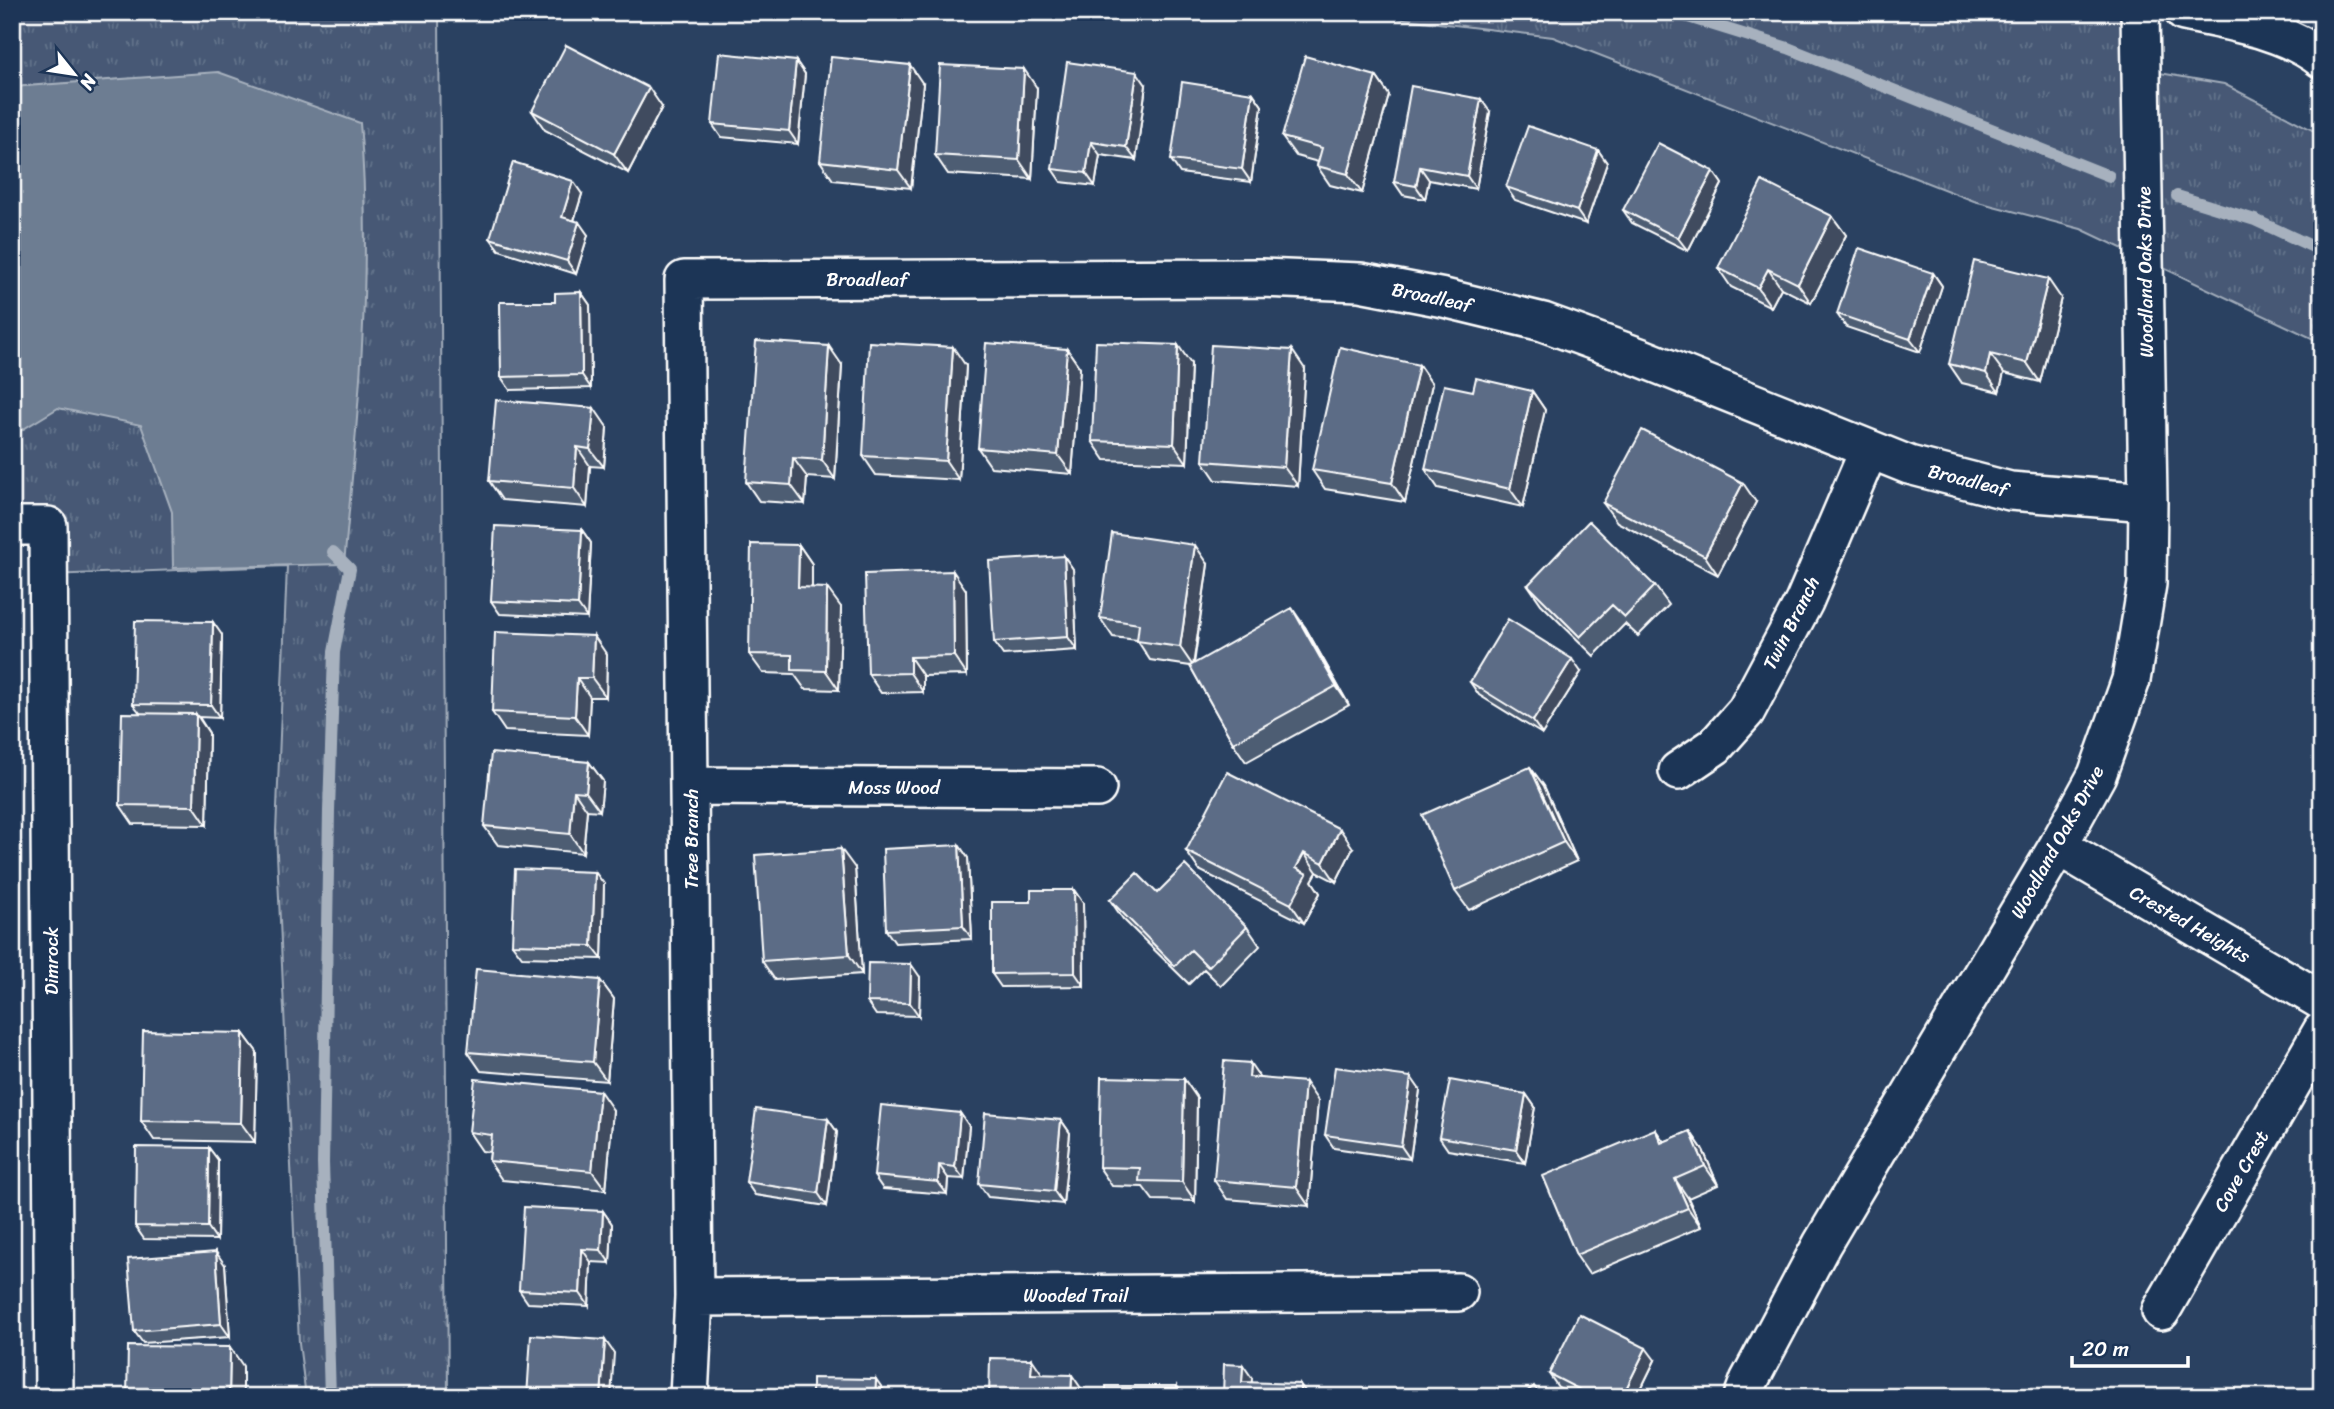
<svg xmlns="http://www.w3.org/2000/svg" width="2334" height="1409" font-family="Sriracha,sans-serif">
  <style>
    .grass { fill: url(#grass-tufts); stroke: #a2acba; stroke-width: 2 }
    .water { fill: #6d7d92; stroke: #a7b1be; stroke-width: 2 }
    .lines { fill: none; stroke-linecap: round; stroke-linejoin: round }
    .stream { stroke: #a7b1be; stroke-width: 12 }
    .minor-casing { stroke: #fff; stroke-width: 42 }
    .minor { stroke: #1d3557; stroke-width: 37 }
    .wall { fill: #4e5d73; stroke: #fff; stroke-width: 2 }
    .shaded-wall { fill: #404c5e; stroke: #fff; stroke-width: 2 }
    .building { fill: #5b6c86; stroke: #fff; stroke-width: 2 }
    .labels { text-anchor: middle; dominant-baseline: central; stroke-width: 6; stroke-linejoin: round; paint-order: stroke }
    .street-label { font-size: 19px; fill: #fff; stroke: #1d3557 }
  </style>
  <defs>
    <pattern id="grass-tufts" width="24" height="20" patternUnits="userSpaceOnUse" patternTransform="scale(1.75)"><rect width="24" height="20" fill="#465975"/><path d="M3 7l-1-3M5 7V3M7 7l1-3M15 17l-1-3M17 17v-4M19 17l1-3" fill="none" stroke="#62728a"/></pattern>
  </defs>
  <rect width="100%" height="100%" fill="#2a4161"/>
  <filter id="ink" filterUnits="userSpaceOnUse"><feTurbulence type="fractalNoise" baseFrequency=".0143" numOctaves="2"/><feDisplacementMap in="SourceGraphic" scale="14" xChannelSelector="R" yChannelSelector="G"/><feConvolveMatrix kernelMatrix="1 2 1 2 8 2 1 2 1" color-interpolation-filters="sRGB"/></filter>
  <g filter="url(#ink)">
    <path class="grass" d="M12,12H439L448,1397H306L299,1343L276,832L287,566L49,575L48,526H12Z
      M1008,12H2140L2142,70L2224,84L2322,135V343L2081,229L1974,201L1553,37L1381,16Z"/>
    <path class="water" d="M218,72L360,123C373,269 358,418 344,564L173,568L172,512L141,425L58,408L12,436V87Z"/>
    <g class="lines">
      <path class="stream" d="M1672,12L1788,48L2109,176
        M2177,196L2255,220L2322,251
        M330,1397L323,1163L329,811L334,652L350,569L333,552"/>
      <defs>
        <path id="minor" d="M2184,12C2231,22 2283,29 2322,59
          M12,526H48L54,1397
          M1678,771L1715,746L1746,711L1804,602L1869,450
          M690,786L1097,788
          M2058,846L2322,1001
          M694,1297L1458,1292
          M2161,1311L2322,1031
          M689,1397L694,1297L684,280L1261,278L1360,282L1444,298L1543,322L1642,358L1909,465L2010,491L2148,502
          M1743,1397L1749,1381L1822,1244L2058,846L2097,775L2131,680L2147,584L2148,502L2140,12"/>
      </defs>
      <use href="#minor" class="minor-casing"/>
      <use href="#minor" class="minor"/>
    </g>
    <path class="wall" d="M796,61L805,74L798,144L721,137L712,124Z
      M1376,76L1389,95L1362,193L1330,185L1317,166L1318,162L1296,156L1282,137Z
      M923,84L911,188L833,180L820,161Z
      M1146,85L1136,160L1100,155L1095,186L1061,182L1052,169Z
      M1037,88L1032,179L948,174L935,155Z
      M1253,93L1262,106L1251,182L1180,173L1171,160Z
      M662,107L628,173L545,130L532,111Z
      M1490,112L1476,189L1429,180L1425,199L1403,195L1394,182Z
      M1598,150L1607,163L1586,224L1515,200L1506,187Z
      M1713,171L1722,184L1688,251L1632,223L1623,210Z
      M582,194L574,221L588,235L576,274L499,250L490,238Z
      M1832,216L1846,235L1811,303L1781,288L1771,307L1731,287L1718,268Z
      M1933,273L1942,286L1920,352L1846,327L1837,314Z
      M581,292L590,305L591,388L510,390L501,377L555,302Z
      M2061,298L2040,382L2004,373L1999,392L1962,383L1949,364Z
      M1067,349L1080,368L1072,474L991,467L978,448Z
      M1191,364L1187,463L1105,460L1092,441Z
      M842,365L835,479L807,477L805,504L759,501L746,482Z
      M1419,365L1432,384L1405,502L1325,489L1312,470Z
      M966,366L959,480L876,475L863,456Z
      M1305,369L1298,486L1216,480L1203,461Z
      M1473,391H1532L1545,410L1523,507L1438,488L1425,469Z
      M607,427L604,467L590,466L587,507L502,500L489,481Z
      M1756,502L1718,575L1617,522L1603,503Z
      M582,530L591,543L587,618L500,614L491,601Z
      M799,545L812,564V588L841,607L839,690L805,689L794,674L763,673L749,654Z
      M1064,556L1073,569L1077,650L1003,655L994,642Z
      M1208,564L1194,664L1305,627L1349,705L1246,762L1233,743L1190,666L1150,660L1137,640L1113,637L1100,618Z
      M1528,585L1655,586L1669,605L1638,636L1625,624L1594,656L1541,604Z
      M966,590L967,675L923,676V692L881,693L868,674Z
      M222,635L220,718L199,717L209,733L207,825L133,824L120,805L140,713L133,704Z
      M607,655L606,697H590L588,735L505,731L492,712Z
      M1581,672L1542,734L1479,695L1470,682Z
      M589,762L603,781L600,811L587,810L583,853L498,845L484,826Z
      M1530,767L1544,786L1577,861L1469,910L1455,891Z
      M959,845L968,858L972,939L895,943L886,930Z
      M1353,848L1336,882L1317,872L1312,881L1320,893L1304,923L1199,870L1186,851Z
      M855,868L862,974L775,980L762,961Z
      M595,872L604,884L602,959L522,957L512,944Z
      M1074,890L1083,903L1084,986L1001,987L992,974L1031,902Z
      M1157,893L1247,927L1260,946L1221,986L1204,969L1189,984L1123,919L1110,900Z
      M920,977L919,1016L876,1015L867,1002Z
      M600,980L614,999L607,1081L481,1071L468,1052Z
      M243,1033L257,1052L255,1142L154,1140L141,1121Z
      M1260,1078L1318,1101L1309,1206L1227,1199L1214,1180Z
      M1184,1079L1197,1098L1195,1201L1153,1200L1143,1187L1112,1186L1099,1167Z
      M1420,1090L1410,1159L1334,1148L1325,1135Z
      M1526,1094L1535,1107L1525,1163L1448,1150L1439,1137Z
      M613,1110L606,1190L502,1180L489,1161L490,1152L482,1151L469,1132Z
      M960,1113L969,1126L964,1179L948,1178L947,1194L883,1189L874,1176Z
      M828,1119L837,1132L827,1206L755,1195L746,1182Z
      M1061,1120L1070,1133L1063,1204L988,1197L979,1184Z
      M1655,1129L1664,1142L1690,1131L1703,1150L1718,1185L1688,1198L1701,1227L1589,1274L1576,1255Z
      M209,1148L218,1160L217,1240L144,1239L135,1226Z
      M603,1211L612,1224L610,1263L591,1262L589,1306L528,1303L519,1290Z
      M225,1265L230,1337L143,1343L134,1331Z
      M1655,1360L1637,1397H1577L1558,1387L1549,1374Z"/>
    <path class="shaded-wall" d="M796,61L805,74L798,144L789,131Z
      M910,65L923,84L911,188L898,170Z
      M1024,69L1037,88L1032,179L1019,160Z
      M1137,72L1146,85L1136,160L1126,147Z
      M1376,76L1389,95L1362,193L1348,174Z
      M649,88L662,107L628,173L614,154Z
      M1253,93L1262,106L1251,182L1242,169Z
      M1481,99L1490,112L1476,189L1467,176Z
      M1091,142L1100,155L1095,186L1086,173Z
      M1598,150L1607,163L1586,224L1577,211Z
      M1420,167L1429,180L1425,199L1416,186Z
      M1713,171L1722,184L1688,251L1678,238Z
      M573,181L582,194L571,230L562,217Z
      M1832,216L1846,235L1811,303L1798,284Z
      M579,222L588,235L576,274L567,261Z
      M1768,269L1781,288L1771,307L1758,288Z
      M1933,273L1942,286L1920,352L1910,339Z
      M2048,279L2061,298L2040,382L2027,363Z
      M581,292L590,305L591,388L582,375Z
      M1178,345L1191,364L1187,463L1174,444Z
      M829,346L842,365L835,479L822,460Z
      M953,347L966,366L959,480L946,461Z
      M1067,349L1080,368L1072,474L1058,455Z
      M1292,350L1305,369L1298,486L1284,467Z
      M1990,354L2004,373L1999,392L1986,373Z
      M1419,365L1432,384L1405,502L1392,483Z
      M1532,391L1545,410L1523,507L1510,489Z
      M594,408L607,427L604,467L590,449Z
      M577,447L590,466L587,507L574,488Z
      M793,458L807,477L805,504L791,485Z
      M1743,483L1756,502L1718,575L1705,556Z
      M582,530L591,543L587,618L578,605Z
      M799,545L812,564V606L798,587Z
      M1195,545L1208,564L1193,666L1180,647Z
      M1064,556L1073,569L1077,650L1068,637Z
      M953,571L966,590L967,675L954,656Z
      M827,588L841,607L839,690L826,671Z
      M1292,608L1305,627L1349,705L1336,686Z
      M213,622L222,635L220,718L211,705Z
      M594,636L607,655L606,697L592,678Z
      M910,657L923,676V692L910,673Z
      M1572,659L1581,672L1542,734L1533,721Z
      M577,678L590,697L588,735L575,716Z
      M196,714L209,733L207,825L194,806Z
      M589,762L603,781L600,811L586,792Z
      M1530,767L1544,786L1577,861L1564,842Z
      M574,791L587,810L583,853L570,834Z
      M1340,829L1353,848L1336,882L1323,863Z
      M959,845L968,858L972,939L963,926Z
      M841,849L855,868L862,974L849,955Z
      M1304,853L1317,872L1312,881L1320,893L1304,923L1291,904L1296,868Z
      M595,872L604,884L602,959L592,946Z
      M1074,890L1083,903L1084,986L1075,973Z
      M911,964L920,977L919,1016L910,1003Z
      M600,980L614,999L607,1081L593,1062Z
      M243,1033L257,1052L255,1142L241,1123Z
      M1250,1063L1263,1082L1249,1077Z
      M1411,1077L1420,1090L1410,1159L1401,1146Z
      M1184,1079L1197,1098L1195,1201L1182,1182Z
      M1305,1082L1318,1101L1309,1206L1296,1187Z
      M600,1091L613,1110L606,1190L592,1171Z
      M1526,1094L1535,1107L1525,1163L1516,1150Z
      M960,1113L969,1126L964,1179L955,1167Z
      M828,1119L837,1132L827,1206L818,1193Z
      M1061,1120L1070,1133L1063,1204L1054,1191Z
      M1655,1129L1668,1148L1661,1143Z
      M1690,1131L1703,1150L1718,1185L1705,1166Z
      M209,1148L218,1160L217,1240L208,1227Z
      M939,1165L948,1178L947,1194L938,1182Z
      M1675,1179L1688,1198L1701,1227L1688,1208Z
      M603,1211L612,1224L610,1263L601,1250Z
      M582,1249L591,1262L589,1306L580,1293Z
      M216,1252L225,1265L230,1337L221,1324Z
      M605,1340L614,1353L611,1397H601Z
      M230,1347L243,1366V1397H229Z
      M1646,1348L1655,1360L1637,1397H1622Z
      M1032,1359L1045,1378L1031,1374Z
      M1243,1365L1252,1378L1251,1395L1242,1382Z
      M1072,1375L1085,1394V1397H1071Z
      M876,1379L885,1392V1397H875Z
      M1300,1384L1309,1397H1300Z
      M1177,1386L1185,1397H1177Z"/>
    <path class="building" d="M566,45L649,88L614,154L532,111Z
      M719,53L796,61L789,131L712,124Z
      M1305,56L1376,76L1348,174L1317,166L1322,148L1282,137Z
      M831,57L910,65L898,170L820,161Z
      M1067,62L1137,72L1126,147L1091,142L1086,173L1052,169Z
      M940,65L1024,69L1019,160L935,155Z
      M1182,82L1253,93L1242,169L1171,160Z
      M1411,86L1481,99L1467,176L1420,167L1416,186L1394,182Z
      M1528,126L1598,150L1577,211L1506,187Z
      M1658,143L1713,171L1678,238L1623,210Z
      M513,162L573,181L562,217L579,222L567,261L490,238Z
      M1762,181L1832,216L1798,284L1768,269L1758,288L1718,268Z
      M1859,248L1933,273L1910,339L1837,314Z
      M1974,261L2048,279L2027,363L1990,354L1986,373L1949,364Z
      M581,292L582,375L501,377L500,302H555V293Z
      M756,341L829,346L822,460L793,458L791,485L746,482Z
      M869,342L953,347L946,461L863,456Z
      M1096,342L1178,345L1174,444L1092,441Z
      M986,343L1067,349L1058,455L978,448Z
      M1211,345L1292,350L1284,467L1203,461Z
      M1340,347L1419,365L1392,483L1312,470Z
      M1476,378L1532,391L1510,489L1425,469L1444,385L1473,391Z
      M496,400L594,408L590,449L577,447L574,488L489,481Z
      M1642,430L1743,483L1705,556L1603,503Z
      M1589,521L1655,586L1625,617L1612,605L1580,637L1528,585Z
      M495,526L582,530L578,605L491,601Z
      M1112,533L1195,545L1180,647L1137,641L1139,624L1100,618Z
      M751,544L799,545L798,587L827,588L826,671L792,670V655L749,654Z
      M1064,556L1068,637L994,642L989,561Z
      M953,571L954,656L910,657V673L868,674L865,574Z
      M1292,608L1336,686L1233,743L1190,666Z
      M1508,619L1572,659L1533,721L1470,682Z
      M135,621L213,622L211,705L133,704Z
      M495,632L594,636L592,678H577L575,716L492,712Z
      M122,713L196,714L194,806L120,805Z
      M491,753L589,762L586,792L574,791L570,834L484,826Z
      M1530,767L1564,842L1455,891L1422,815Z
      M1227,772L1340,829L1323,863L1304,853L1296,868L1307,874L1291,904L1186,851Z
      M959,845L963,926L886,930L883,849Z
      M841,849L849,955L762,961L755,855Z
      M1185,865L1247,927L1208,967L1191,950L1175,966L1110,900L1137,873L1157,893Z
      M515,869L595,872L592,946L512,944Z
      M1031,890H1074L1075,973L992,974V902H1031Z
      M868,963L911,964L910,1003L867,1002Z
      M476,969L600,980L593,1062L468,1052Z
      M143,1031L243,1033L241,1123L141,1121Z
      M1224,1061L1250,1063L1249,1077L1305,1082L1296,1187L1214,1180Z
      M1335,1067L1411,1077L1401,1146L1325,1135Z
      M1101,1077L1184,1079L1182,1182L1139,1181L1140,1168L1099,1167Z
      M475,1079L600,1091L592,1171L489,1161L492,1135L469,1132Z
      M1450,1080L1526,1094L1516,1150L1439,1137Z
      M881,1105L960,1113L955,1167L939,1165L938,1182L874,1176Z
      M756,1109L828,1119L818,1193L746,1182Z
      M985,1113L1061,1120L1054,1191L979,1184Z
      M1655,1129L1661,1143L1690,1131L1705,1166L1675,1179L1688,1208L1576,1255L1543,1176Z
      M136,1147L209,1148L208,1227L135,1226Z
      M524,1207L603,1211L601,1250L582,1249L580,1293L519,1290Z
      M216,1252L221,1324L134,1331L128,1259Z
      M1579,1314L1646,1348L1622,1397H1594L1549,1374Z
      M531,1335L605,1340L601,1397H527Z
      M128,1346L230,1347L229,1397H127Z
      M990,1358L1032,1359L1031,1374L1072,1375L1071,1397H989Z
      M1224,1364L1243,1365L1242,1382L1300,1384V1397H1223Z
      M812,1378L876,1379L875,1397H812Z
      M1106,1386H1177V1397H1106Z
      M1534,1386L1542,1397H1520Z"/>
  </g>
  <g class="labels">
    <g class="street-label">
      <text transform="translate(2145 272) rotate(-91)">Woodland Oaks Drive</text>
      <text x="867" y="279">Broadleaf</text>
      <text transform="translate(1432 297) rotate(12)">Broadleaf</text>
      <text transform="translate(1968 480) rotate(14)">Broadleaf</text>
      <text transform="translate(1791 623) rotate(-63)">Twin Branch</text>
      <text x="894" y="787">Moss Wood</text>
      <text transform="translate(691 839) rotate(-90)">Tree Branch</text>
      <text transform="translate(2057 842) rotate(-61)">Woodland Oaks Drive</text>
      <text transform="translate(2190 924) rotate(30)">Crested Heights</text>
      <text transform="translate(51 961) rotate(-90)">Dimrock</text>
      <text transform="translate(2241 1171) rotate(-60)">Cove Crest</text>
      <text x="1076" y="1295">Wooded Trail</text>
    </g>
  </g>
  <rect width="2334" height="1409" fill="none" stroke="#1d3557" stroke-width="42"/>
  <rect x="21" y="21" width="2292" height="1367" fill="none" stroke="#fff" stroke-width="2.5" filter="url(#ink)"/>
  <g transform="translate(74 74) rotate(120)" stroke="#1d3557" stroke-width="5" paint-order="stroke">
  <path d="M0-5L12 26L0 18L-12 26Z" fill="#ffffff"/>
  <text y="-10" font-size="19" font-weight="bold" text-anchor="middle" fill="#ffffff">N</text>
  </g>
  <path d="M2072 1356v10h116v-10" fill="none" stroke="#ffffff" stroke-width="3.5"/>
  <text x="2082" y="1356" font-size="21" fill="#ffffff" stroke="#1d3557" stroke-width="5" paint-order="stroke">20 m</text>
</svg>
